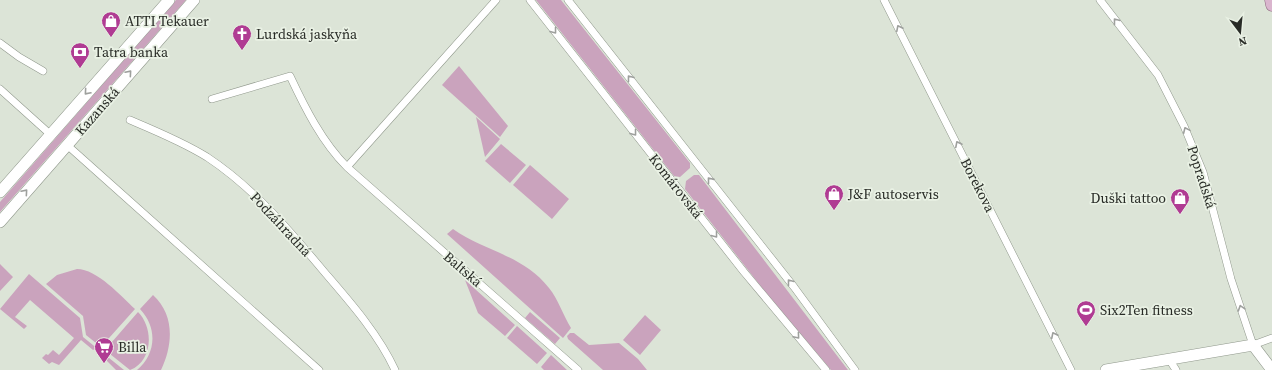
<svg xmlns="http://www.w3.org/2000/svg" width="1272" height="370" font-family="'Source Serif 4',serif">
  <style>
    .green { fill: #caa3bd }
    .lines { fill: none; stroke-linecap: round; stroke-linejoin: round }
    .street-casing { stroke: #90988c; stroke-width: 8 }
    .secondary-casing { stroke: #90988c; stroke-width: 12 }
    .primary-casing { stroke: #8c657e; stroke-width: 13 }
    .street { stroke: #fff; stroke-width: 7 }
    .secondary { stroke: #fff; stroke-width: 11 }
    .primary { stroke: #dab5ce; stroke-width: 12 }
    .oneway { stroke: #9ea09d }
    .labels { text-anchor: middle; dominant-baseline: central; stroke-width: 3.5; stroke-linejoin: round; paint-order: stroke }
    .poi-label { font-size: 14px; fill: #282b26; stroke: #e9f1e4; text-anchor: start }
    .street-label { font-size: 14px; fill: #282b26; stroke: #e9f1e4 }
  </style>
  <rect width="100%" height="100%" fill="#dce4d7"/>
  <path class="green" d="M176,0H186L0,212V202Z
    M536,0H561L690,163V168L680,177L674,176Z
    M459,66L508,126L500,137L442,85Z
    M476,117L500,139L485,157Z
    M501,144L526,165L510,183L485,161Z
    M530,165L569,199L552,219L513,185Z
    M694,175H699L848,370H831L769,297L685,189L686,181Z
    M453,229C484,251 523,255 549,288C558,299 563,315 571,328L563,338L447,234Z
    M0,264L13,277L0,291Z
    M77,269C97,269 121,296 135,309L101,347L86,335L83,316L46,284L57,275Z
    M29,274L80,318L83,337L124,370H116L95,349L93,350L81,340L59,365L52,362L49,364L42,358L46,354L48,355L53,350L59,355L74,338L30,300L15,317L27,326L24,329L0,309Z
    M465,280L515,325L505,336L478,313Z
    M153,295C175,315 173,345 161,370H137C156,354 158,328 140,309Z
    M138,312C154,328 153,361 130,370L105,350Z
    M530,312L560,338L555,344L525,318Z
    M645,315L661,330L640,355L623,340Z
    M517,326L547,353L537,364L507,338Z
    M570,333H574L589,345L619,343L638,359L647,370H603L568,339L567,336Z
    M551,355L567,370H544L541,367Z"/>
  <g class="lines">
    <defs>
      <path id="street" d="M496,0L347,167L578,370
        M530,0L744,272L826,370
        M568,0L794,287L855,370
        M884,0L1071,370
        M1100,0L1158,75L1184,126L1203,172L1231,279L1253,345L1272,338
        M0,43L19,57L43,71
        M0,89L51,135
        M212,99L290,76C305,108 322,142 347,167
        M130,120C156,131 183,142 207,157C254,188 290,231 326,274C351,303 379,335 395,370
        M67,145L319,370
        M1169,359L1176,370"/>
      <path id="secondary" d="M0,192L169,0
        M0,222L194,0
        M1106,370L1253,345L1272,370"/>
      <path id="primary" d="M1271,0L1272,5"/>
    </defs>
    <use href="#street" class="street-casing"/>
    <use href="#secondary" class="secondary-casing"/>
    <use href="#primary" class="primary-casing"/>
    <use href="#street" class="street"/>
    <use href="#secondary" class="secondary"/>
    <use href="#primary" class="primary"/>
  </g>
  <defs><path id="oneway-chevron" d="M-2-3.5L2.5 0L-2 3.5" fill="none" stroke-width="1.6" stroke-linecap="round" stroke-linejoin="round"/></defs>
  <g class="oneway">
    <use href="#oneway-chevron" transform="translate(1116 21) rotate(-128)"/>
    <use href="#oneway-chevron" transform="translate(899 28) rotate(-117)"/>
    <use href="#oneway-chevron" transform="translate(554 31) rotate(52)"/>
    <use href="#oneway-chevron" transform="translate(129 73) rotate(-49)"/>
    <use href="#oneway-chevron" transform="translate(630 78) rotate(-128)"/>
    <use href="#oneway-chevron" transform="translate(87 92) rotate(131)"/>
    <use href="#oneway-chevron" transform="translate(1186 130) rotate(-114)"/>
    <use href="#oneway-chevron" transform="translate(634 133) rotate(52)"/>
    <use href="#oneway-chevron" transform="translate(958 144) rotate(-117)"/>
    <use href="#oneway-chevron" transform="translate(710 180) rotate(-129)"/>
    <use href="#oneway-chevron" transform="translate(25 192) rotate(-49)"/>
    <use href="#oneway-chevron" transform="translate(715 235) rotate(52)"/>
    <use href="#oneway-chevron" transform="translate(790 282) rotate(-128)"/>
    <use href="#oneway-chevron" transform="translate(1241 308) rotate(-108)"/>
    <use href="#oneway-chevron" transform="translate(1054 335) rotate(-116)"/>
    <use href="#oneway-chevron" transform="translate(797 336) rotate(50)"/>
  </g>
  <defs>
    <symbol id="shop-pin" viewBox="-11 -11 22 30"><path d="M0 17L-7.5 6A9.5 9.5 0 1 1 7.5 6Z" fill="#b03b93" stroke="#e9f1e4"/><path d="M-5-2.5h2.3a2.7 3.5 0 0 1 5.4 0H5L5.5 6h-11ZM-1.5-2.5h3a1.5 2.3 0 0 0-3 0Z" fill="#fff"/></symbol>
    <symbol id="church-pin" viewBox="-11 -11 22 30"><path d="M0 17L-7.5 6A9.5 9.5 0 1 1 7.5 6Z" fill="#b03b93" stroke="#e9f1e4"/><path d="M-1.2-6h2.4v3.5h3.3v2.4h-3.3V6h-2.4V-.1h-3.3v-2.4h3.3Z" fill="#fff"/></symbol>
    <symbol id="bank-pin" viewBox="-11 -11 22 30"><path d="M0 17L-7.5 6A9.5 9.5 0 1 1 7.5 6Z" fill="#b03b93" stroke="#e9f1e4"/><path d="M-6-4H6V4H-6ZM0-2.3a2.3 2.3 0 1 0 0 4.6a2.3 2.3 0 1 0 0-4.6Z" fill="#fff"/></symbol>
    <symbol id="stadium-pin" viewBox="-11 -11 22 30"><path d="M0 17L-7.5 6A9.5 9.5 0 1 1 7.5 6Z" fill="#b03b93" stroke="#e9f1e4"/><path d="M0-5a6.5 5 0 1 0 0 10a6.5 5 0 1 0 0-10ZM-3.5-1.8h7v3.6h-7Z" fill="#fff"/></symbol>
    <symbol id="supermarket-pin" viewBox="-11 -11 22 30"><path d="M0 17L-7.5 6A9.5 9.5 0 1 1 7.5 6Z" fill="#b03b93" stroke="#e9f1e4"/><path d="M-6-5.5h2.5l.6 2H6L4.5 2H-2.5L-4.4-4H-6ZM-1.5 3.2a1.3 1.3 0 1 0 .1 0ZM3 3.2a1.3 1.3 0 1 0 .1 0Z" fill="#fff"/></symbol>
  </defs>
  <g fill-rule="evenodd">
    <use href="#shop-pin" x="100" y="10" width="22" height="30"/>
    <use href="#church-pin" x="231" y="23" width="22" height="30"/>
    <use href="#bank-pin" x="69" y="41" width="22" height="30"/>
    <use href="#shop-pin" x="823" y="183" width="22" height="30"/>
    <use href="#shop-pin" x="1169" y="187" width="22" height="30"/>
    <use href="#stadium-pin" x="1075" y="299" width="22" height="30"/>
    <use href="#supermarket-pin" x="93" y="336" width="22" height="30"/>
  </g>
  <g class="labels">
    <g class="poi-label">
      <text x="125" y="21">ATTI Tekauer</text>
      <text x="256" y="34">Lurdská jaskyňa</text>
      <text x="94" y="52">Tatra banka</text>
      <text x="848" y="194">J&amp;F autoservis</text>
      <text x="1166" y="198" text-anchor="end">Duški tattoo</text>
      <text x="1100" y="310">Six2Ten fitness</text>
      <text x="118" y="347">Billa</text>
    </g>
    <g class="street-label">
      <text transform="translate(97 111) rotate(-49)">Kazanská</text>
      <text transform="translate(1202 177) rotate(72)">Popradská</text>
      <text transform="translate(978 185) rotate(63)">Borekova</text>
      <text transform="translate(676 186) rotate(52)">Komárovská</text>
      <text transform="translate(281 224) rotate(47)">Podzáhradná</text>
      <text transform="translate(463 269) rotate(41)">Baltská</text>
    </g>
  </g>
  <g transform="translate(1240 32) rotate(164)" stroke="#e9f1e4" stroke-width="3" paint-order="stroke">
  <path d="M0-3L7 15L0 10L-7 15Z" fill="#282b26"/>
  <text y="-6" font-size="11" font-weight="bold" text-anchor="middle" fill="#282b26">N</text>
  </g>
</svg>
